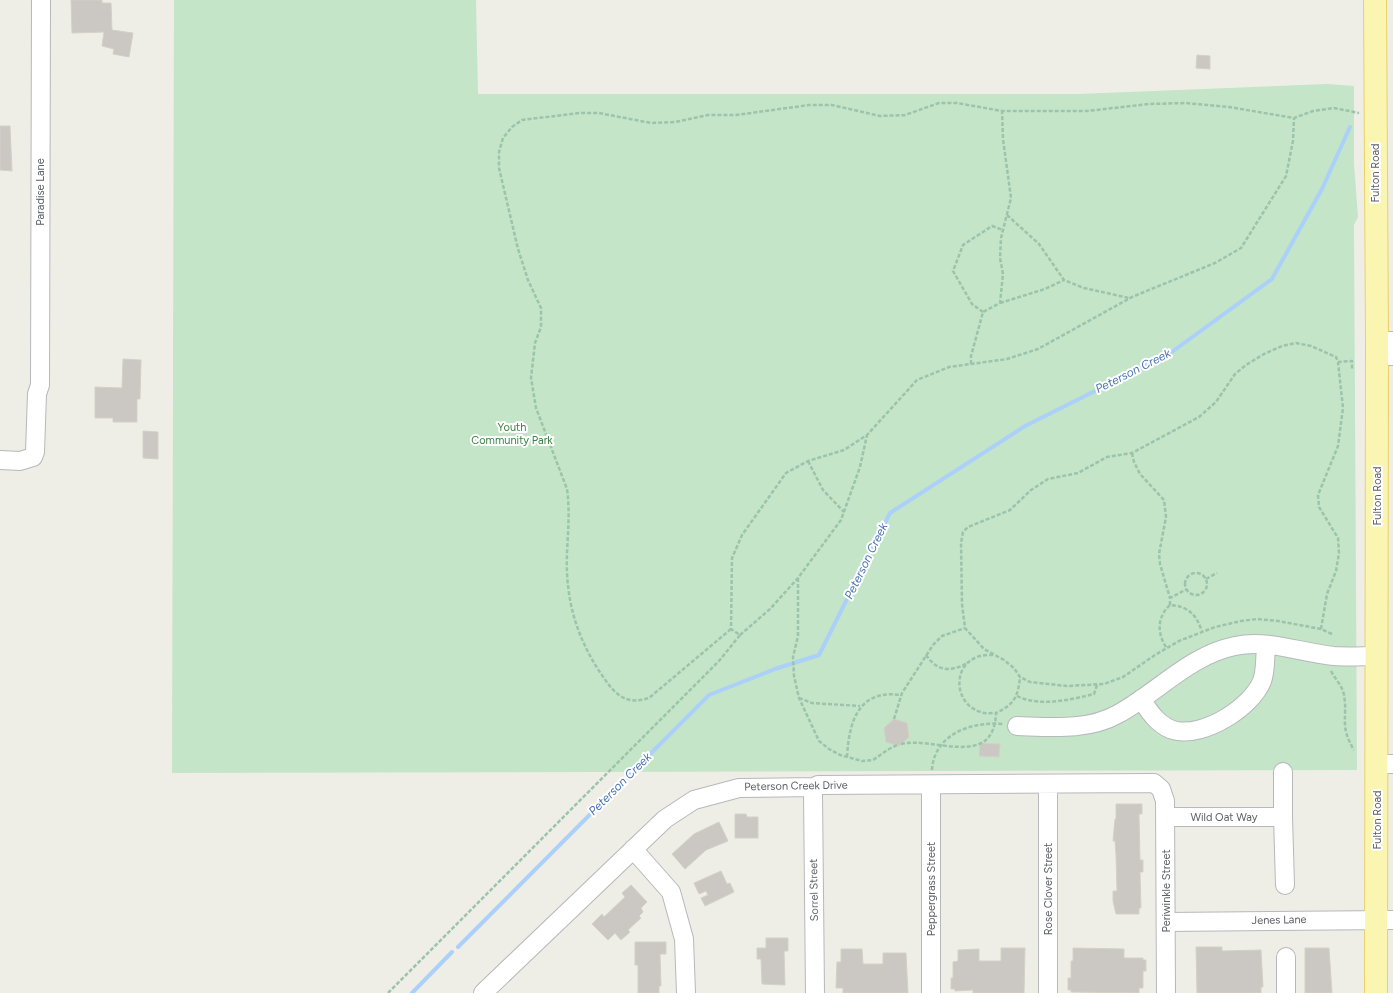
<svg xmlns="http://www.w3.org/2000/svg" width="1393" height="993" font-family="Figtree,sans-serif">
  <style>
    .green { fill: #c4e5c8 }
    .lines { fill: none; stroke-linecap: round; stroke-linejoin: round }
    .stream { stroke: #abd0fa; stroke-width: 4 }
    .building { fill: #cbc8c4; stroke: #d4d0c5 }
    .minor-casing { stroke: #b6b8bc; stroke-width: 20 }
    .major-casing { stroke: #e9d165; stroke-width: 24 }
    .path { stroke: #9cc3ac; stroke-width: 2.5; stroke-dasharray: 4 2; stroke-linecap: butt }
    .minor { stroke: #fff; stroke-width: 18 }
    .major { stroke: #faf5b0; stroke-width: 22 }
    .labels { text-anchor: middle; dominant-baseline: central; stroke-width: 4; stroke-linejoin: round; paint-order: stroke }
    .street-label { font-size: 11px; fill: #5e6166; stroke: #fff }
    .park-label { font-size: 11px; fill: #3a8143; stroke: #fff }
    .water-label { font-size: 12px; font-style: italic; fill: #4b75b4; stroke: #fff }
  </style>
  <rect width="100%" height="100%" fill="#efeee6"/>
  <path class="green" d="M174,0H476L478,94H1078L1327,84L1354,86V164L1358,217L1354,225L1357,770L172,773Z"/>
  <g class="lines">
    <path class="stream" d="M458,947L709,695L775,669L819,655L890,513L1025,426L1169,354L1272,279L1322,189L1350,127
      M412,993L452,952"/>
  </g>
  <path class="building" d="M71,0H102V3H111L112,30L133,33L129,57L113,54L114,49L102,46L104,32L72,33Z
    M1197,55L1210,56V69L1196,68Z
    M0,126H10L12,171L0,170Z
    M123,359L141,360L140,399H137V422H113V418H95V387L122,388Z
    M143,431L158,432V459L143,458Z
    M894,719L907,723L909,737L899,746L886,742L884,728Z
    M980,743L1000,744L999,757L979,756Z
    M1116,804H1142V814H1139L1140,860H1143V872H1140L1141,908H1139V914H1116L1113,901V891H1117L1116,855L1115,841H1113L1115,819H1116Z
    M735,814H746L747,817H758V838H735Z
    M719,822L728,841L706,850L685,869L672,854L694,834Z
    M721,871L727,884L730,883L734,892L705,906L701,898L708,895L706,891L699,894L694,883Z
    M631,885L647,902L641,908L643,912L639,916L641,918L628,930L630,932L621,940L615,933L608,940L592,924L602,914L604,917L625,897L622,893Z
    M766,938H788V951H784L785,985L762,984L761,959H757V948H766Z
    M635,942H666V954H660L661,986H659V993H638V965H635Z
    M1196,947H1222V951L1261,950L1263,987H1261V993H1197Z
    M1001,948H1025L1024,993H973V990L955,991V989H951V978H953V962L958,961V950L979,949V961H1001Z
    M1073,948L1124,949V958H1143V960H1146V971H1143V988H1139V993L1071,992V990H1068V978H1071V961H1073Z
    M1305,948H1329L1332,993H1305Z
    M841,949H862L863,964H883V953H906L908,993H843V988H836L837,962H841Z"/>
  <g class="lines">
    <defs>
      <path id="minor" d="M1377,341H1393
        M1377,356H1393
        M0,460L20,461L33,457L35,452L37,394L40,385L41,0
        M1141,699C1150,713 1160,728 1177,731C1205,736 1251,708 1262,681C1266,671 1265,655 1266,645
        M1017,726C1051,727 1088,731 1118,714C1158,692 1190,655 1235,646C1268,639 1302,653 1334,656C1348,657 1363,656 1377,656
        M1377,764H1393
        M1048,784V993
        M931,785V993
        M814,787L813,793L815,993
        M1165,817H1283V772
        M1283,817L1285,885
        M633,849L671,892L684,939L686,993
        M1166,922L1393,920
        M1286,957V993
        M483,993L665,819L694,800L739,788L814,787L818,785L1154,783L1161,789L1165,801L1166,993"/>
      <path id="major" d="M1375,0L1377,341L1376,993"/>
    </defs>
    <use href="#minor" class="minor-casing"/>
    <use href="#major" class="major-casing"/>
    <path class="path" d="M1007,215L1039,244L1064,280L1084,288L1129,298
      M1000,303L1045,289L1064,280
      M983,312L972,304L953,271L963,245L992,226L1003,230
      M971,364V356L983,312L1000,303L1003,274L1000,258L1001,238L1011,198L1003,139L1002,111
      M1132,453L1134,462L1140,474L1164,500L1166,517L1159,554L1160,564L1170,598
      M808,461L823,490L844,512
      M1185 584a11 11 0 1 1 22 0a11 11 0 1 1-22 0Z
      M798,578V636L793,657L794,676L799,698L819,741L829,749L840,755L862,761L873,760L889,749L897,745
      M1206,579L1217,573
      M1170,605V598L1187,589
      M731,629L649,698C627,705 616,696 604,678C577,640 565,600 567,553C568,531 570,510 567,489L536,408L531,378L535,343L541,327V308L528,280L518,249L499,168V152L503,138L512,127L522,120L579,113H599L651,123L675,122L708,115H736L809,105H832L880,116L905,115L939,103H957L1002,111H1087L1149,104L1185,103L1229,107L1294,118L1313,111L1334,108L1359,113
      M1321,629L1327,594L1336,571L1339,553L1338,538L1319,507L1318,495L1338,446L1343,408L1338,362
      M1332,634L1321,629L1278,621L1257,619L1241,621L1215,627L1179,641L1155,655L1123,677L1104,684L1067,686L1030,682L1020,677L1014,668L1004,660L984,649L965,628L962,604L961,543L963,532L968,527L1010,510L1031,490L1048,479L1078,473L1107,457L1132,453L1199,417L1216,402L1235,374L1246,365L1264,354L1282,346L1296,343L1311,346L1336,357L1338,362L1352,361V369
      M740,635L770,609L798,578L841,520L860,467L867,435
      M1166,647C1157,633 1157,617 1170,605C1188,606 1197,615 1202,632
      M926,655C937,671 949,672 966,664
      M993,655C988,655 982,655 977,657C951,667 955,705 981,712C985,714 991,713 996,713
      M1331,671C1335,679 1342,685 1344,695C1348,719 1339,725 1354,750
      M1017,696C1039,707 1070,700 1094,694L1097,685
      M799,698L812,703L860,706
      M894,719L902,693L933,645L942,636L965,628
      M901,744C933,736 994,770 996,713C1015,704 1018,696 1020,677
      M847,757C849,722 858,689 901,695
      M932,770C934,734 972,721 1003,724
      M388,993L719,661L740,635L731,629L732,558L742,535L786,473L808,461L844,450L867,435L917,380L949,367L1007,359L1038,349L1132,297L1215,263L1241,248L1286,176L1293,141L1294,118"/>
    <use href="#minor" class="minor"/>
    <use href="#major" class="major"/>
  </g>
  <g class="labels">
    <g class="street-label">
      <text transform="translate(1375 173) rotate(-90)">Fulton Road</text>
      <text transform="translate(40 192) rotate(-90)">Paradise Lane</text>
      <text transform="translate(1377 496) rotate(-90)">Fulton Road</text>
      <text transform="translate(796 786) rotate(-1)">Peterson Creek Drive</text>
      <text x="1224" y="817">Wild Oat Way</text>
      <text transform="translate(1377 820) rotate(-90)">Fulton Road</text>
      <text transform="translate(931 889) rotate(-90)">Peppergrass Street</text>
      <text transform="translate(1048 889) rotate(-90)">Rose Clover Street</text>
      <text transform="translate(814 890) rotate(-91)">Sorrel Street</text>
      <text transform="translate(1166 891) rotate(-90)">Periwinkle Street</text>
      <text transform="translate(1279 920) rotate(-1)">Jenes Lane</text>
    </g>
    <g class="park-label">
      <text x="512" y="427">Youth<tspan x="512" dy="13">Community Park</tspan></text>
    </g>
    <g class="water-label">
      <text transform="translate(1133 371) rotate(-27)">Peterson Creek</text>
      <text transform="translate(866 561) rotate(-64)">Peterson Creek</text>
      <text transform="translate(620 784) rotate(-45)">Peterson Creek</text>
    </g>
  </g>
</svg>
